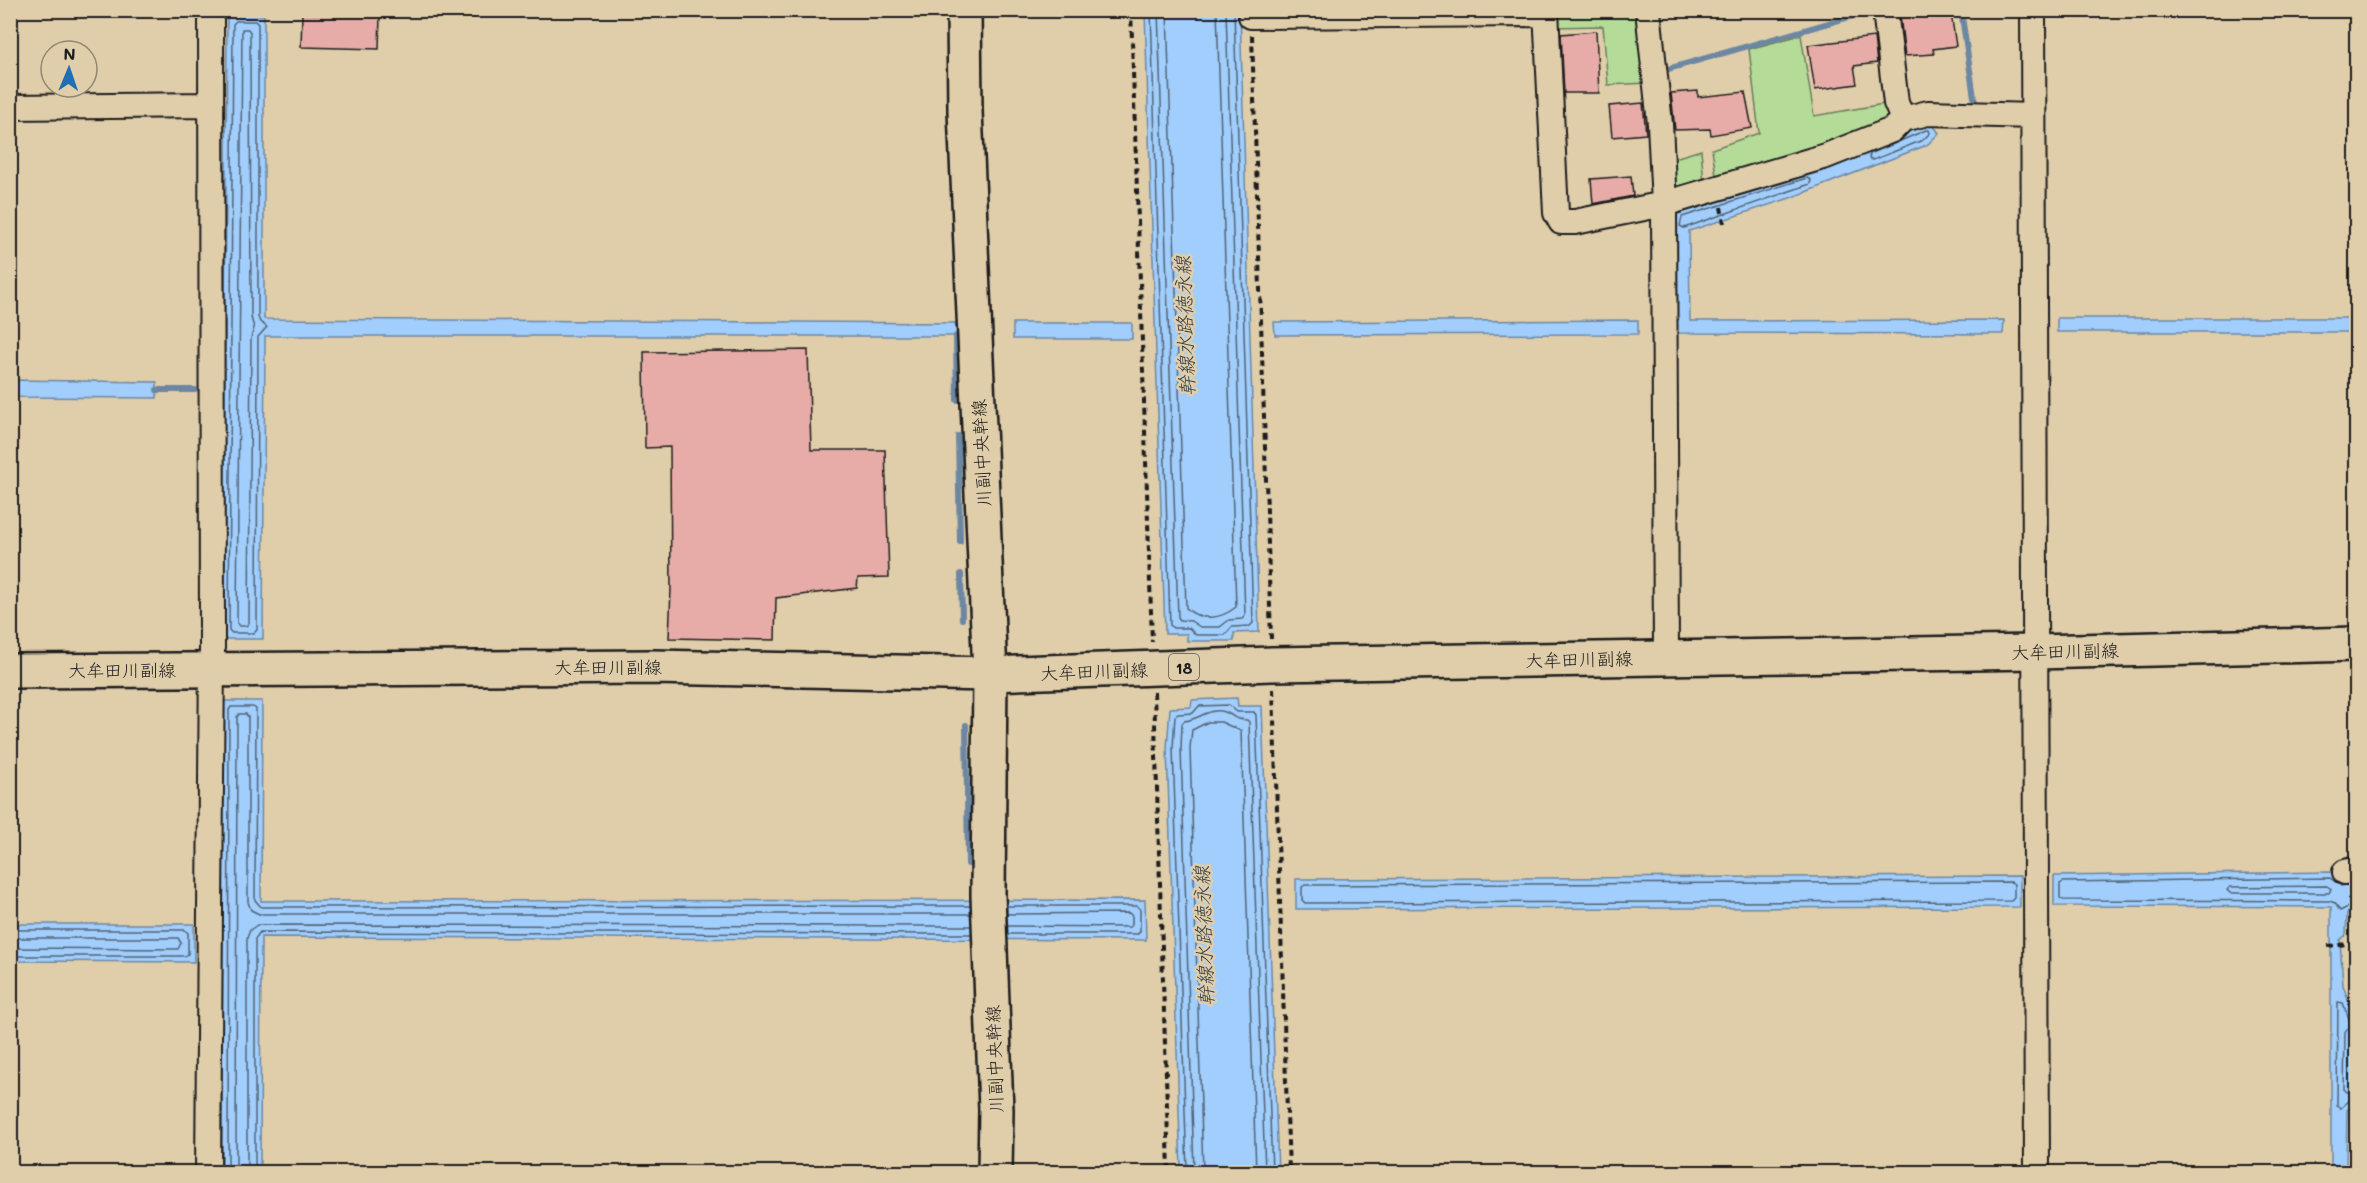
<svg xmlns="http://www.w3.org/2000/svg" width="2367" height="1183" font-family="Mali,'Klee One',sans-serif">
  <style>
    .green { fill: #b4dc98; stroke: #687c5a; stroke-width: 1.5 }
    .water { fill: #a1cefc; stroke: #6c87a2; stroke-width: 1.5 }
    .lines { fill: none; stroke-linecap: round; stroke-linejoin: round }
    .shore { stroke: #516376; stroke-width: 1.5 }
    .stream { stroke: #6c87a2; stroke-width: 6 }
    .building { fill: #e7aca7; stroke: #1c1c1c; stroke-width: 1.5 }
    .street-casing { stroke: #1c1c1c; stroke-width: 28 }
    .secondary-casing { stroke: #1c1c1c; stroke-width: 38 }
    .primary-casing { stroke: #1c1c1c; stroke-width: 38 }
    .path { stroke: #1c1c1c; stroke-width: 4; stroke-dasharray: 6 4.5; stroke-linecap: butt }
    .street { stroke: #e0ceab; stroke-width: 24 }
    .secondary { stroke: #e0ceab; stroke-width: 33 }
    .primary { stroke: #e0ceab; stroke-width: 33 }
    .labels { text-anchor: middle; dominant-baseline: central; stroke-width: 5; stroke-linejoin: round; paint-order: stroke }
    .shield { fill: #e0ceab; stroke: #575147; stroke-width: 1.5 }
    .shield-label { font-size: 16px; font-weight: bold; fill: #1c1c1c }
    .street-label { font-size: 18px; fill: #1c1c1c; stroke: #e0ceab }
    .water-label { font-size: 20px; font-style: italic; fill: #374049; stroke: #e0ceab }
  </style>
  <rect width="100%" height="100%" fill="#e0ceab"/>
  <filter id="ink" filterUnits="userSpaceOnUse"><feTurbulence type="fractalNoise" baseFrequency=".0167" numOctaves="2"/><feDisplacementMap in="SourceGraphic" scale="12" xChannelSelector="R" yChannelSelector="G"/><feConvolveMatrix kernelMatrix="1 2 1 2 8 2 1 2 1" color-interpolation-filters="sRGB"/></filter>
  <g filter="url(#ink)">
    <path class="green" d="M1553,11H1635L1648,83L1608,85L1603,26L1552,27Z
      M1801,35L1814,116L1890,103V121L1717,182L1712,149L1759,133L1749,49Z
      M1701,150L1704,183L1671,194L1668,160Z"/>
    <path class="water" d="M1145,11H1240L1259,632L1234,633V641H1187V634H1165Z
      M227,15H264V319L955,323L958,336H265L263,639H223Z
      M1930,121L1939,133L1927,145L1790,198L1689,231L1690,321L2004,320L2003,334L1673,333L1674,213L1833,164Z
      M2057,318H2356V332H2057Z
      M1638,320V334L1275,335L1274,322Z
      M1013,323H1132V339H1013Z
      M11,380L157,382V398L11,397Z
      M1237,698L1238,706H1262L1278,1172H1181L1167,748L1170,708L1191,707L1192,700Z
      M223,701H262L261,901L1145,900L1146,940L261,937L260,1172H222Z
      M2333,872L2342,880L2356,877V907L2347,913L2346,935L2340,940L2343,985L2354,1017V1105L2347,1110L2346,1172H2331V907L2054,906V876Z
      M2020,876V907L1296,909V879Z
      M11,924H194V962L11,961Z"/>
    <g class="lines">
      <path class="shore" d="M1151,10L1170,625L1173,628H1189L1196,635H1225L1232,627L1250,626L1253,623L1234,10
        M1158,10L1178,617L1180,620L1191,621L1200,627H1220L1229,620L1242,619L1245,616L1226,10
        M1167,10L1186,608C1201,622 1221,619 1236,607L1217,10
        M236,21H255L258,24V317L260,322L267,327L258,337L257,630L254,633H232L229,630L233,24Z
        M242,29H248L250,32L251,317L254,328L251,338L249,623L246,626H239L237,623Z
        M1926,130H1929L1930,133L1923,140L1873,160L1869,158L1870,154Z
        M1807,178L1811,180L1810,184L1684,228L1680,226L1682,217Z
        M2011,882L2014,884V898L2011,901L1305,903L1302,900V887L1305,885Z
        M2356,883L2341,886L2330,878L2063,882L2060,884V898L2063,900L2330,901L2335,903L2340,911L2356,903
        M2327,886L2331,889L2329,893H2230L2227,890L2230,887Z
        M1006,906H1137L1140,909V931L1138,934H1007
        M1007,914L1129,913L1132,916V925L1130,927L1007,926
        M10,930H185L188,933V954L185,956H10
        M10,938H178L181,943L178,949L10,948
        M2356,1023L2350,1021L2343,1003L2338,1002L2337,1106L2341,1108L2351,1099L2356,1098
        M2356,1031L2347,1029L2345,1032L2344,1089L2347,1092L2356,1091
        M228,1172L229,710L231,707H253L256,709L255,900L261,907L970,906
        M236,1172L237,717L239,714H246L248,717V902L251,910L259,914H971
        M247,1172V938L250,930L257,925L971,926
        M255,1172V939L260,932L971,934
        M1187,1172L1173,748L1175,716L1178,714L1193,713L1199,706L1229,705L1237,712H1254L1256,715L1272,1172
        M1194,1172L1181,748L1182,724L1184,721C1198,720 1210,707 1225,712C1236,716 1231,719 1247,720L1249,722L1265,1172
        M1203,1172L1190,748L1192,730L1208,722H1221L1241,731L1256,1172"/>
      <path class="stream" d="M1961,10L1975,104
        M1661,71L1874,10
        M956,336L957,400
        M157,390H195
        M958,436L960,542
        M961,574L962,619
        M966,725L968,864"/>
    </g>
    <path class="building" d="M302,13L380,16L379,49L301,47Z
      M1951,13L1956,46L1933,49L1934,54L1905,56L1900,16Z
      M1596,31L1599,93H1564L1561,34Z
      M1874,37L1877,63L1854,66L1857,84L1815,90L1808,45Z
      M1698,91V97L1745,92L1752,128L1711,135L1710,129L1675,130L1671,93Z
      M1643,103L1646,134L1612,137L1609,106Z
      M1631,176L1633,196L1593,204L1591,179Z
      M808,350L811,450H885L889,577L858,578L857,588L776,598L775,640L669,638L671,589L670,447L645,448L644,352Z"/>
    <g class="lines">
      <defs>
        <path id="street" d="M1546,10L1556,213L1561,222H1575L1664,204L1660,124L1648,10
          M1885,10L1896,103L1903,119
          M2033,10L2037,1172
          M1251,16L1546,14
          M10,107L211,105
          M1666,658L1664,204L1826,156L1892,130L1903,119L1928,113L2033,116
          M2345,872L2356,869
          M208,1172L212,651L211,10"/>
        <path id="secondary" d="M964,10L965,111L990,674L988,895L996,1110L995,1172"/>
        <path id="primary" d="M10,671L654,667L990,674L1272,664L2036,652L2356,644"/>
      </defs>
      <use href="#street" class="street-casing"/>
      <use href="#secondary" class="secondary-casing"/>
      <use href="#primary" class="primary-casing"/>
      <path class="path" d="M1131,10L1152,642
        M1252,35L1271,639
        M1721,207L1724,223
        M1273,689L1289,1172
        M1154,692L1169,1172
        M2328,946L2347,944"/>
      <use href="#street" class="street"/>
      <use href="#secondary" class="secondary"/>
      <use href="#primary" class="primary"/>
    </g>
  </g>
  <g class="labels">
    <rect class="shield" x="1169" y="654" width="30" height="26" rx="4.5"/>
    <g class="shield-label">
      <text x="1184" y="667">18</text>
    </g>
    <g class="street-label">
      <text transform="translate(981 453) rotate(-93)">川副中央幹線</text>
      <text transform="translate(2065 651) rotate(-1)">大牟田川副線</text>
      <text transform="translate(1579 659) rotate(-1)">大牟田川副線</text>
      <text x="608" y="667">大牟田川副線</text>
      <text x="122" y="670">大牟田川副線</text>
      <text transform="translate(1094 671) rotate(-2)">大牟田川副線</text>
      <text transform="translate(994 1059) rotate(-92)">川副中央幹線</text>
    </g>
    <g class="water-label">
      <text transform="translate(1184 326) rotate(-92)">幹線水路徳永線</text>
      <text transform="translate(1203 936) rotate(-92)">幹線水路徳永線</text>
    </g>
  </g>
  <rect width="2367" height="1183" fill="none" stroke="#e0ceab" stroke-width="36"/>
  <rect x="18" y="18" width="2331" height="1147" fill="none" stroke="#1c1c1c" stroke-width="2" filter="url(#ink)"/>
  <g transform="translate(69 69) rotate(2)"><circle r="28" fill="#e0ceab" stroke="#928772" stroke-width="1.5"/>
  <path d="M0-4.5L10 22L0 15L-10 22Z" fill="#1f6fb2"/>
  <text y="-9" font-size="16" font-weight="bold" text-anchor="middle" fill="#1c1c1c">N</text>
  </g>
</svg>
